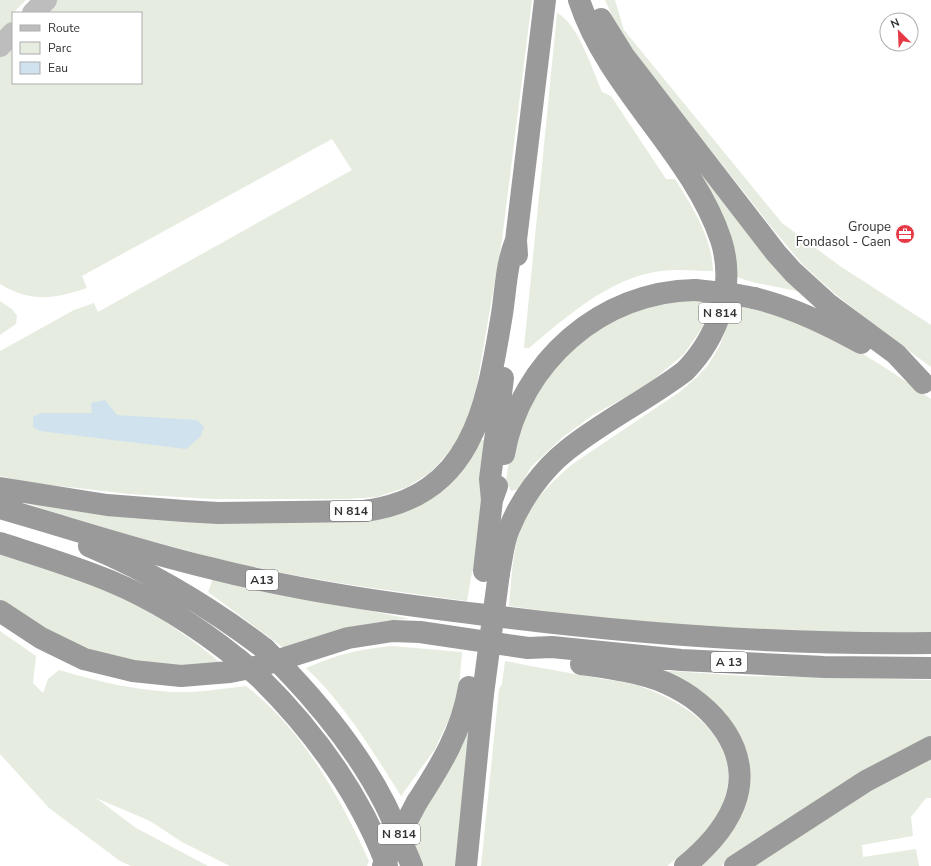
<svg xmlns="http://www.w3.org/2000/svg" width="931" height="866" font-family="'Nunito Sans',sans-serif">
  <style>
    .green { fill: #e6ecdf }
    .water { fill: #cfe2ee }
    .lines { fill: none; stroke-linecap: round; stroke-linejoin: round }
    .secondary { stroke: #bdbdbd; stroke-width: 22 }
    .highway { stroke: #9a9a9a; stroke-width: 22 }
    .highway-bridge { stroke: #9a9a9a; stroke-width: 22 }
    .labels { text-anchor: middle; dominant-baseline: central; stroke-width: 4; stroke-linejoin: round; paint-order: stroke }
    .shield { fill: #fff; stroke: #707070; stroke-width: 1 }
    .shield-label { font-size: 12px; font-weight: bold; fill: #333 }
    .poi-label { font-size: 13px; fill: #333; stroke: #fff; text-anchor: end }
  </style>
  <rect width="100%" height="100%" fill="#fff"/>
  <path class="green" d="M0,0H26L13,13V24L0,37Z
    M56,0H532L502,240L475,396L458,441L431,472L407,487L377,497L346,499H212L129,494L25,482L0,476V351L74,310L94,303L98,312L352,170L332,139L82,276L87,288C54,299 31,303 0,284V56L13,43V83H141V13H43Z
    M605,0H615L624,30L782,223L840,266L931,325V367L879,329L834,293L803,265L772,228L651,74L619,31Z
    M557,13C578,23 593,71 602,92L611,96L666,179H675C692,207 712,236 713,271C694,271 674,268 655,272C607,280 565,318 529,348H524Z
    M691,153L802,292L752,282L737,277Z
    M710,299L702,328L684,354L646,386L593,415L563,437L531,467L519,489L511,491L506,481L509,460L524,411L550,366L587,333L643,302Z
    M0,301L13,310L17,316L16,324L0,335Z
    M736,303C745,304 755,305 763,307C824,327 879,362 931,399V635L776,633L597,618L509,606C512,577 512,545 525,518C533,500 559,475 574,463L681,391L697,377L709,364L720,345Z
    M480,440H484L486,443L476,567L472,572L467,601C393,591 317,581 244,565C171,548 100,527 29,504L67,507L401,511Z
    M0,553C48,569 98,584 142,608C171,624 197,643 222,664L167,668L100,656L23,617L0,599Z
    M213,578L410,619C363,621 329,632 285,649L208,592Z
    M0,631L36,656L33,683L43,693L48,679L59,670C96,681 133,690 173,692C197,693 222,689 246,686C303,730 340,797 369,861L367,866H230L182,842L150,821L96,798L136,828L208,866H131L120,861L49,808L0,754Z
    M392,646L462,652L458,700L435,749L401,796C373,752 345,704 306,668C336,655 359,649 392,646Z
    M505,661C534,667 563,672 592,677C606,680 622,681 636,685C682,700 737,734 727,789C725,796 724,803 721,810C708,833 687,850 667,866H481L499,689L502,684Z
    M655,670L746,676L931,680V739L823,798L721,866H690L713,844L741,761Z
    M479,679L456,866H421L409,832Z
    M931,755V798H926L911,817L913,836L862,845L863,857L916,849L919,866H749L851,797Z"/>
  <path class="water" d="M105,400L117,415L197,420L204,427L200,437L186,449L40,431L33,427V417L41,413H92L91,403Z"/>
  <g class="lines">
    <path class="secondary" d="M33,13L46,0
      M0,46L13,33"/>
    <path class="highway" d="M601,19L624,56L776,253L793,272L827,303L896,354L923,383
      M517,255L516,240L545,0
      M754,298C792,307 827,324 861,343
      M504,454C520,362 602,291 695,290
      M0,488L107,505L184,511L218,513L364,511C474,497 487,404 502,314C506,288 506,265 516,240
      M492,500L490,479L503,378
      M0,508C70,528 139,551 210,568C300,591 393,604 486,615C634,634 782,645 931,643
      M0,543C37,555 74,566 110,581C156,600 199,628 238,659
      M89,546C153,573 210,607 265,649
      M484,571L492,500L497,486
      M499,573C502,559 503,543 509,529C520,501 542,470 566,451C603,421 647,400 685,371C718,337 736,287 721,240C692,153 608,89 579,0
      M0,611L41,638L84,659L133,671L181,676L230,672L260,666L348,638L393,631L420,632L528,648L552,647L681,660L824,667L931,668
      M581,664C609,668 640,672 666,683C713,704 755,752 734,805C724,830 705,849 685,866
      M288,672C326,712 360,755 385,804C395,824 403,845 412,866
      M258,676C314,731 359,792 387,866
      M417,802C441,765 462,731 469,687
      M466,866L483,694
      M735,866L866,781L931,747"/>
    <path class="highway-bridge" d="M695,290L733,294L754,298
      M265,649L288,672
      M238,659L258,676
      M483,694L499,573
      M383,866L417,802"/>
  </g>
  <defs>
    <symbol id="office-disc" viewBox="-11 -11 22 22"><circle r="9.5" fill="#e63946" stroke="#fff"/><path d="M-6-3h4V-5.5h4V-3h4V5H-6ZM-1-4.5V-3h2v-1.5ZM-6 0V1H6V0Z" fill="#fff"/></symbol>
  </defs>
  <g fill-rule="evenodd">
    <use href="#office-disc" x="894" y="223" width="22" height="22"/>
  </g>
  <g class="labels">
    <g class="shield">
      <rect x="699" y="303" width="42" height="20" rx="3"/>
      <rect x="330" y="501" width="42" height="20" rx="3"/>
      <rect x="246" y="570" width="32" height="20" rx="3"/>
      <rect x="711" y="652" width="36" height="20" rx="3"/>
      <rect x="378" y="824" width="42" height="20" rx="3"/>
    </g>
    <g class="shield-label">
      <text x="720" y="313">N 814</text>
      <text x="351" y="511">N 814</text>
      <text x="262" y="580">A13</text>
      <text x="729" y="662">A 13</text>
      <text x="399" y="834">N 814</text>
    </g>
    <g class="poi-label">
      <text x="891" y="227">Groupe<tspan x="891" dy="15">Fondasol - Caen</tspan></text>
    </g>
  </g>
  <rect x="12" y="12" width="130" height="72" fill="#ffffff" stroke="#adadad"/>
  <rect x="20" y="25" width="20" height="6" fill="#bdbdbd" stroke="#adadad"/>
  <text x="48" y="32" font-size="12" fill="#333333">Route</text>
  <rect x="20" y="42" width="20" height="12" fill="#e6ecdf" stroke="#adadad"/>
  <text x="48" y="52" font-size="12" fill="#333333">Parc</text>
  <rect x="20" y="62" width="20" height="12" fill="#cfe2ee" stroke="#adadad"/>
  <text x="48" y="72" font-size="12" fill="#333333">Eau</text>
  <g transform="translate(899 32) rotate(336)"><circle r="19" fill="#ffffff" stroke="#adadad"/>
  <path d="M0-3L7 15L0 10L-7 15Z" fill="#e63946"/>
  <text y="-6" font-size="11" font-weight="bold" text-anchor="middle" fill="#333333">N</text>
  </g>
</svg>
